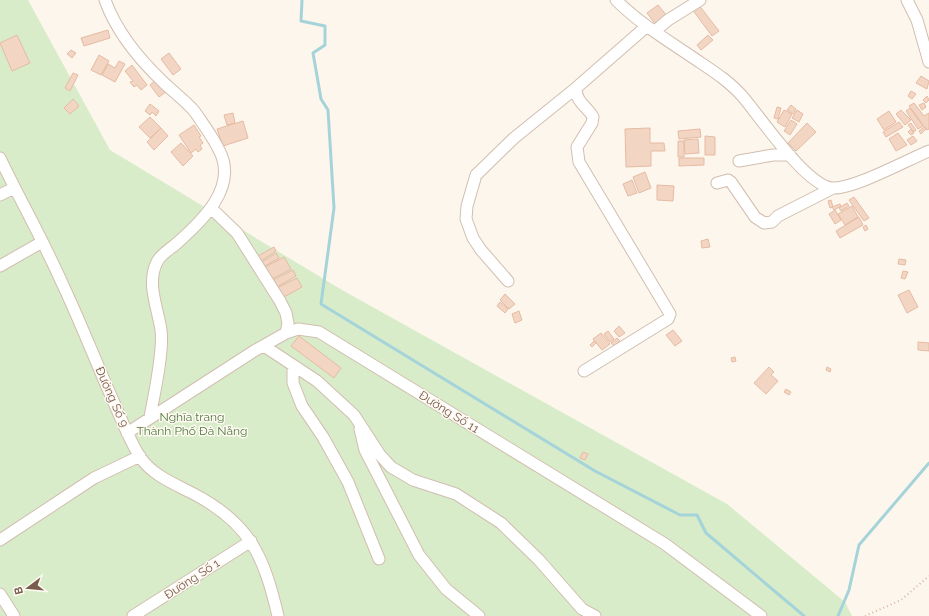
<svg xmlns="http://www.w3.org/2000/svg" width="929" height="616" font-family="Raleway,sans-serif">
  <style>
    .green { fill: #d8ecc9 }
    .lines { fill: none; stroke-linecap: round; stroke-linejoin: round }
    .stream { stroke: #a5d3da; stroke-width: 3 }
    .building { fill: #f3d5c3; stroke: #e6bba3 }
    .minor-casing { stroke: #d1beb0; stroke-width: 13 }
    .path { stroke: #d9b8a5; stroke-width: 2; stroke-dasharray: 1 3; stroke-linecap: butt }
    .minor { stroke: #fff; stroke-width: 11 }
    .labels { text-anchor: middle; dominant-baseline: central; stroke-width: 3; stroke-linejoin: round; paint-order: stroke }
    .street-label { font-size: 12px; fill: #7a5c4d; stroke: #fffaf3 }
    .park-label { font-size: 12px; fill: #537a41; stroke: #fffaf3 }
  </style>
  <rect width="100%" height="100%" fill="#fdf6ec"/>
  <path class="green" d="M0,0H28L110,150L342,290L727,504L845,602L852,616H0Z"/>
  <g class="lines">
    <path class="stream" d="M302,0L301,21L325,26V45L313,53L321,99L328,110L334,208L321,304L595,471L680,515H697L706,533L804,616
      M838,616L849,590L859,545L929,463"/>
  </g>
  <path class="building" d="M698,4L719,31L712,36L692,9Z
    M658,5L667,16L656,25L647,13Z
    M108,30L110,38L84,46L81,38Z
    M17,35L30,63L12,71L0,43Z
    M708,35L713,40L701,50L697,45Z
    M71,50L76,53L72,58L67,54Z
    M169,53L181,69L173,75L161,59Z
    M99,55L109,61L101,75L91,70Z
    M119,61L125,64L115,82L102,75L108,64L115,68Z
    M132,65L147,85L141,90L137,85L134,87L130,82L133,81L125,71Z
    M73,73L78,75L70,91L65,88Z
    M921,76L929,81L927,89L916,83Z
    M157,79L167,91L159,97L150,85Z
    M911,91L916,94L912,99L908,96Z
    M927,96L929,100L926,103L923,100Z
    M73,99L79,106L70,114L64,108Z
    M914,103L924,116L929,113V129L927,130L909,106Z
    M924,103L926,107L922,110L919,105Z
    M150,104L159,111L156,116L152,112L150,115L145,111Z
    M791,105L796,109L793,114L787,110Z
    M777,107L781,108L778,119L774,118Z
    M910,108L923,126L918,129L906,111Z
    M784,110L792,114L785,127L777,122Z
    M797,110L803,114L799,122L792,118Z
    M901,110L911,120L905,125L896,114Z
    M889,111L896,122L884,130L877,119Z
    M233,113L235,123L227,125L224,115Z
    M150,117L161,128L150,138L139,127Z
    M791,120L797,124L790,135L784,131Z
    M243,121L248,138L223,146L217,129Z
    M899,122L903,127L886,137L883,132Z
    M807,123L816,132L796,151L788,143Z
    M911,123L916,130L914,132L908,125Z
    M194,125L201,136L199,137L203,143L200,145L202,149L198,152L196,149L191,153L179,135Z
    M924,127L926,129L921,134L919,131Z
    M161,128L168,136L154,150L147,142Z
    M650,128V143H664L665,151H651V166L626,167L625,129Z
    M700,129L701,137L679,139L678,131Z
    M911,129L914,133L911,135L908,132Z
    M898,133L907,145L896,151L889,139Z
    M705,136L715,137V155H705Z
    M913,136L917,141L911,145L907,140Z
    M698,139L699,153L685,154L684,140Z
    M678,141H684V157H678Z
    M181,143L193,156L183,166L171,152Z
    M679,158H704V165L679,166Z
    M645,172L651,188L639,193L633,177Z
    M632,180L637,193L628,196L623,184Z
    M657,185L674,186L673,201L657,200Z
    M854,197L869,218L864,221L849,200Z
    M831,200L833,207L830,208L828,201Z
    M847,203L849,206L841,211L839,208Z
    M840,204L841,206L834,210L832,207Z
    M852,206L858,217L845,225L838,214Z
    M835,210L841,220L835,224L829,214Z
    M859,217L863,225L840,238L836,231Z
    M866,225L868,229L865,231L863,227Z
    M708,239L710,247L702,248L701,241Z
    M274,247L276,251L261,261L258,256Z
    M276,253L279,258L265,266L262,262Z
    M284,257L291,269L272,279L265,267Z
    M899,259L906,260L905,265L898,264Z
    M293,270L296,276L277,287L273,280Z
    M903,271L908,272L905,279L901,278Z
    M297,278L302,287L282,298L277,288Z
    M909,290L918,307L907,313L898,295Z
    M505,294L515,304L509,309L500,300Z
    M500,302L508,309L505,313L497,306Z
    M519,311L522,320L515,323L512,314Z
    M619,326L625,333L619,337L614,331Z
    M673,330L682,341L675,346L666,335Z
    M608,331L614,339L610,342L604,334Z
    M601,333L610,344L602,350L593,339Z
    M299,336L341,368L334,378L291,346Z
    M617,338L620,341L614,346L611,343Z
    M594,341L596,343L592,347L590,345Z
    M918,342L929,343V351L918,350Z
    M735,357L736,361L732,362L731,358Z
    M769,367L774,372L771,375L778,381L766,394L754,383Z
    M827,367L831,369L830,372L826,370Z
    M786,389L791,392L789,395L784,392Z
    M583,452L588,454L585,460L580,458Z"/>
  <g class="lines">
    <defs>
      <path id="minor" d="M105,0C116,31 138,58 162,81C172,91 186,101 195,112C203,124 213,137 219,150C239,187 201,222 176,244C170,249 160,255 157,262C146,283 158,309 161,330C164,351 154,395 150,417
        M616,0C641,25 672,43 701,63C716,73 731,83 743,97C761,118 807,187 833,188C854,189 907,160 929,151
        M907,0L917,20L929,62
        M655,31L668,20L700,0
        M576,88C576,103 587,106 593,117L592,123L577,147L579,162L670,314L668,319L584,371
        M0,158C20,200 43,240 62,283C81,323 97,365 115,405C123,423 130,441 140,457C153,476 175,484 194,494C251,524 264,557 278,616
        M739,161L773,155H790
        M717,183L728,180L731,182L755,217L764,223L772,222L778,216L833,188
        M0,195L14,188
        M212,209L237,233L280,301L286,313L288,323L286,333
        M0,266L42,242
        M508,281L481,250L473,238L466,219L467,206L476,175L514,138L576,88L647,26
        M264,346L317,381L354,415L380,455L391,467L413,480L456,494L501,523L539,560L582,609L595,616
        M293,366V383L302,406L323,437L348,482L379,559
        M360,429L365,450L419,555L446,589L479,616
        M127,433L254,351L286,333L298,329L319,332L665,544L761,616
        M0,540L94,478L140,456
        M0,594L14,616
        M133,616L251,541"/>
    </defs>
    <use href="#minor" class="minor-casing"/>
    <path class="path" d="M865,616L901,600L929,576"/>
    <use href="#minor" class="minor"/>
  </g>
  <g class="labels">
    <g class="street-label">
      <text transform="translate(112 397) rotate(66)">Đường Số 9</text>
      <text transform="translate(449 412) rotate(32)">Đường Số 11</text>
      <text transform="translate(192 579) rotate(-33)">Đường Số 1</text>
    </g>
    <g class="park-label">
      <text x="192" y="417">Nghĩa trang<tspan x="192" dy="14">Thành Phố Đà Nẵng</tspan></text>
    </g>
  </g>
  <g transform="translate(28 588) rotate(254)" stroke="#fffaf3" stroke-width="3" paint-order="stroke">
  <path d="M0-3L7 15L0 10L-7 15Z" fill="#7a5c4d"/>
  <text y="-6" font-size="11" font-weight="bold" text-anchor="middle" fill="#7a5c4d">B</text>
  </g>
</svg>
